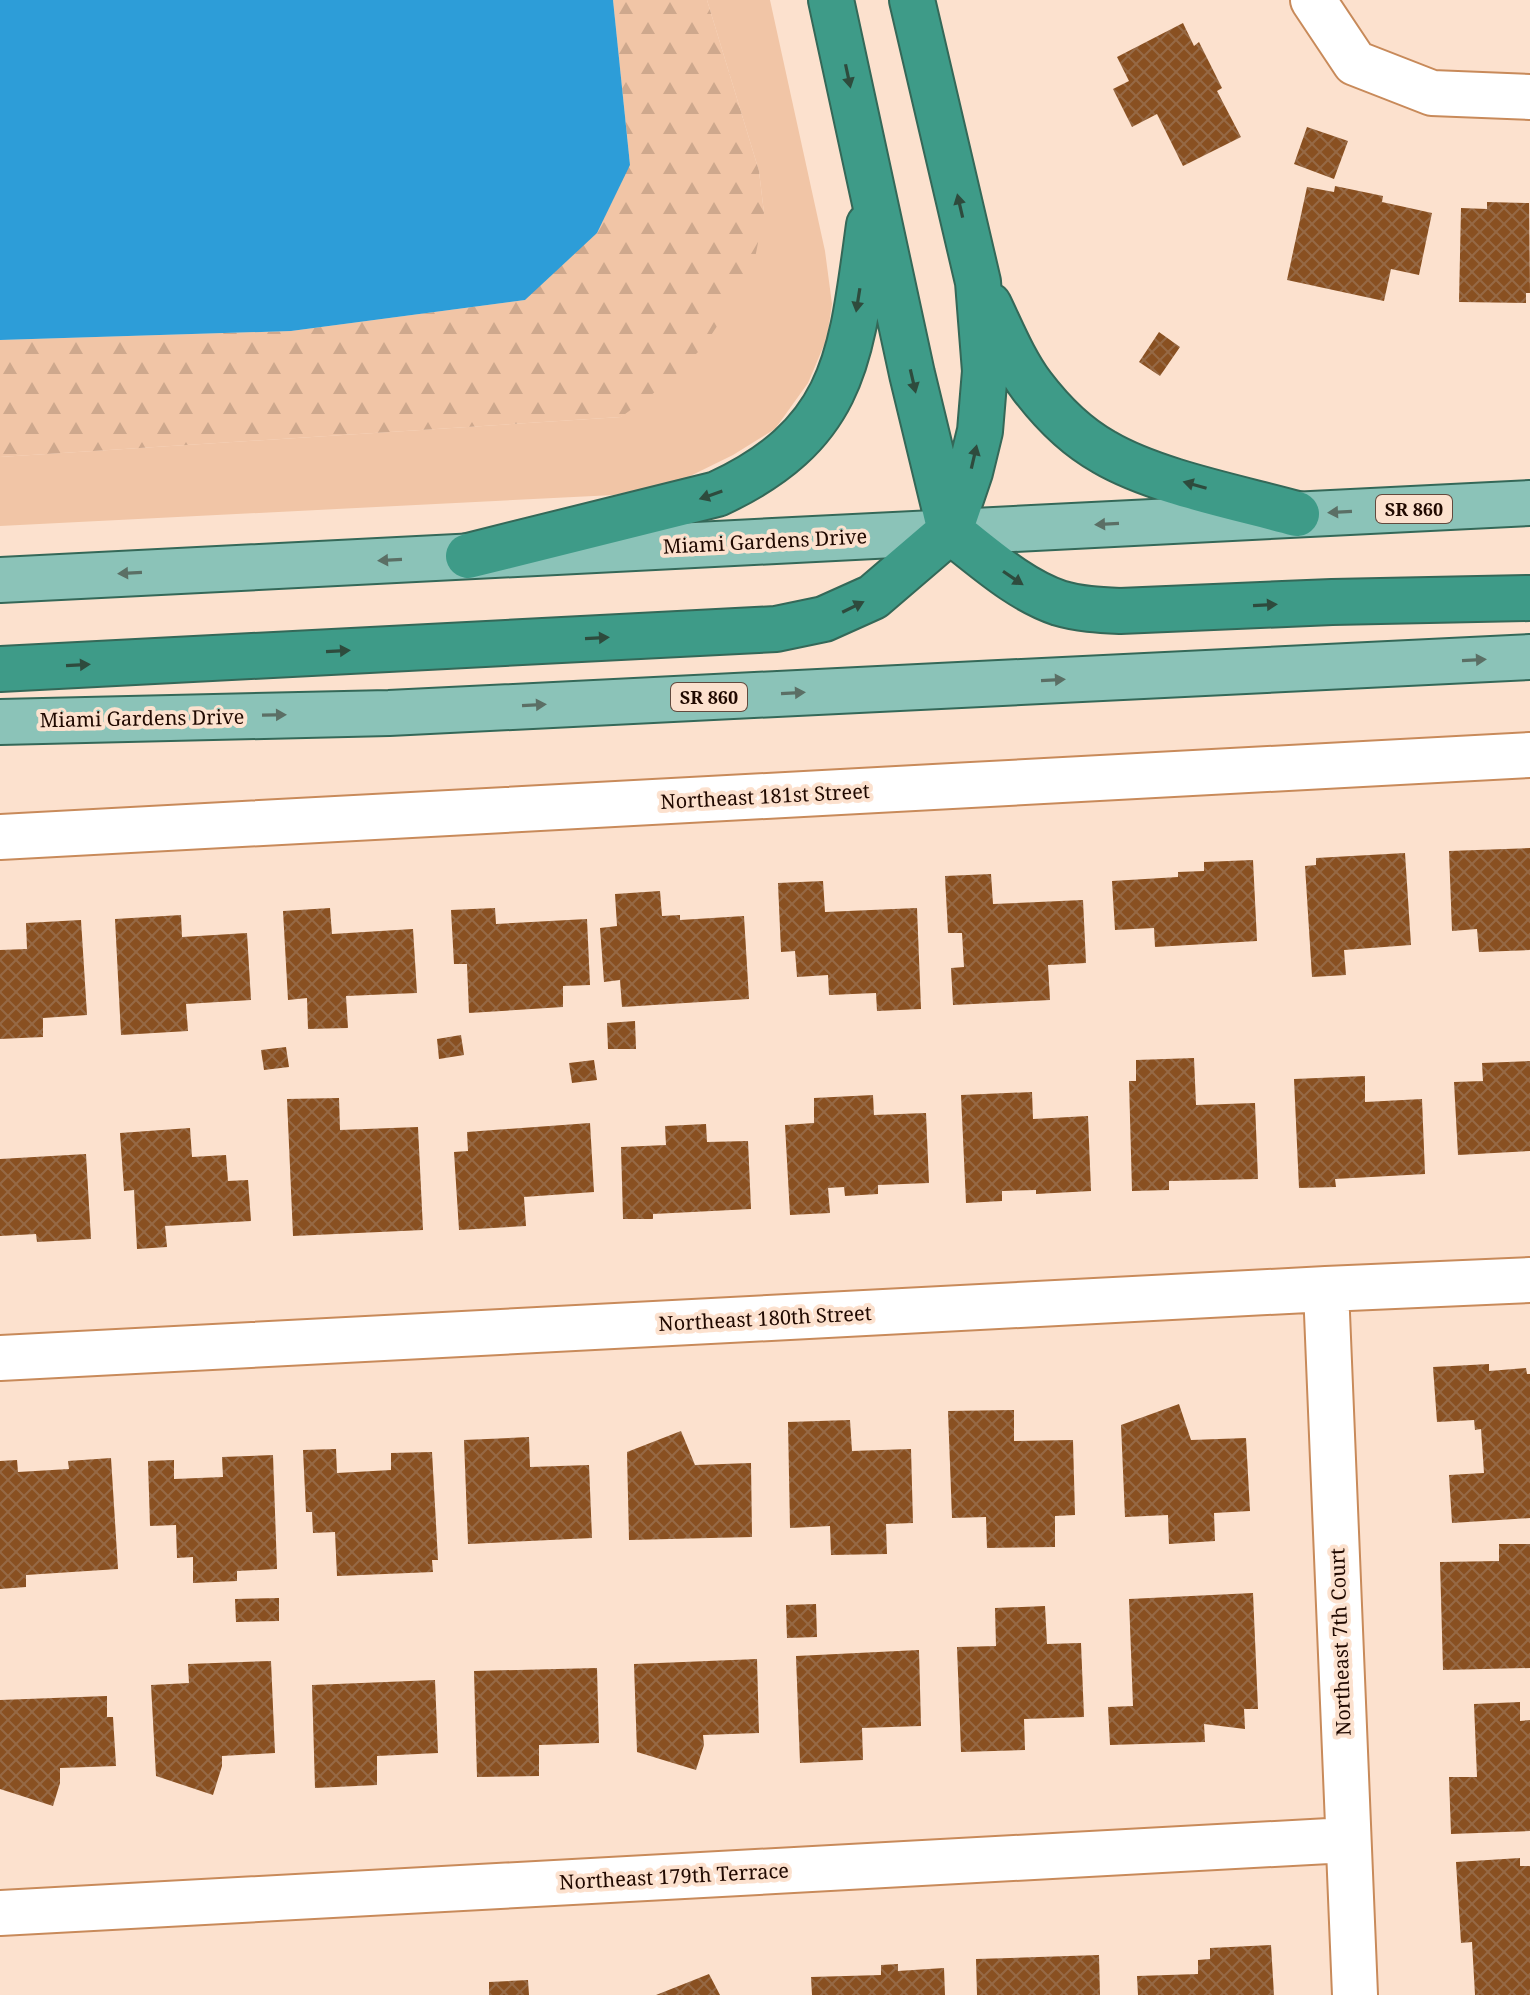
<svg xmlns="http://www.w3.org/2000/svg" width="1530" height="1995" font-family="'Noto Serif',serif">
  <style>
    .green { fill: #f1c5a6 }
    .forest { fill: url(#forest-firs) }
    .water { fill: #2d9dd8 }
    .building { fill: url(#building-cross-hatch) }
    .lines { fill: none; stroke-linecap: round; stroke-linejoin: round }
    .street-casing { stroke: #c88a5a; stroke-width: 48 }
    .primary-casing { stroke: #346858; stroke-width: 48 }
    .highway-casing { stroke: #346858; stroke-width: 48 }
    .street { stroke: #fff; stroke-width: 44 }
    .primary { stroke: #8bc3b8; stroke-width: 44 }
    .highway { stroke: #3e9b88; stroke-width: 44 }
    .oneway { fill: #2e4b3d }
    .oneway2 { fill: #5b6f65 }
    .labels { text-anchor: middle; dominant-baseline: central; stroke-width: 8; stroke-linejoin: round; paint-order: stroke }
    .shield { fill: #fce1ce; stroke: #624a3e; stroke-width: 2 }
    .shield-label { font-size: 18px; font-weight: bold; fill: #200900 }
    .street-label { font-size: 20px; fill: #200900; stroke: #fce1ce }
  </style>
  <defs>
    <pattern id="forest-firs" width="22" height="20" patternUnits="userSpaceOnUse" patternTransform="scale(2)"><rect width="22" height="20" fill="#f1c5a6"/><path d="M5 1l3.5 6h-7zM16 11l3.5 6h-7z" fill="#cea88d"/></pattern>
    <pattern id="building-cross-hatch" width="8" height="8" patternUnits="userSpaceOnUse" patternTransform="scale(2)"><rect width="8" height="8" fill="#895021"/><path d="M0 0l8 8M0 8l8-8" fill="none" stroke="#966945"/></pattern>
  </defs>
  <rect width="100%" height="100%" fill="#fce1ce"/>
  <path class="green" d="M707,0H770L825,251L832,304L827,338L808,383L775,429L733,455L680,481L614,495L0,526V457L621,417L764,213L759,171Z"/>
  <path class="forest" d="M613,0H707L759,171L764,213L752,273L704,346L666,384L621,417L0,457V340L291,331L525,300L630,165Z"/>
  <path class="water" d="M0,0H613L630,165L597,233L525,300L291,331L0,340Z"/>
  <path class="building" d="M1183,23L1194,46L1199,42L1222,88L1217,91L1241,137L1183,166L1157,114L1132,127L1113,89L1129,81L1117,57Z
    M1307,127L1348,141L1334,179L1294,164Z
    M1335,186L1383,196L1382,202L1432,213L1419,275L1391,269L1384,301L1287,280L1307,187L1334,192Z
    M1487,202L1529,203L1530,293H1526V303L1459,302L1461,208L1487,209Z
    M1159,332L1180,347L1160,376L1139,362Z
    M1530,848V950L1479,952L1477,929L1452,931L1449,851Z
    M1405,853L1411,945L1344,950L1346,975L1312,977L1305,866L1316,865V858Z
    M1253,860L1257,941L1155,947L1154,928L1115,930L1112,881L1178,877V872L1204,871V862Z
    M991,874L993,904L1083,900L1086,963L1048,965L1050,1000L953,1005L951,968L964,967L962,933H948L945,876Z
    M823,881L825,912L917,908L921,1009L877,1011L876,993L829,995L828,975L797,977L795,951L781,952L778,883Z
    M660,891L662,916L680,915V920L744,916L749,999L622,1007L620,980L604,982L600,928L617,926L615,894Z
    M330,908L332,934L413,929L417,993L346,996L348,1028L308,1029L307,998L288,1000L283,911Z
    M495,908L496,924L587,919L590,985L563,986V1007L469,1013L467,964H454L451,910Z
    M181,915L182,937L247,933L251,1000L186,1004L188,1031L121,1035L115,919Z
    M81,920L87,1015L43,1018V1037L0,1039V950L27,949L26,923Z
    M635,1021L636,1049H608L607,1023Z
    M461,1035L464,1055L439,1059L437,1039Z
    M286,1047L289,1067L264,1070L261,1050Z
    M1194,1058L1196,1105L1255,1103L1258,1179L1169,1181V1190L1132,1191L1129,1081H1136V1060Z
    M594,1060L597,1080L572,1083L569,1063Z
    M1530,1061V1151L1458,1155L1454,1082L1483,1081L1482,1063Z
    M1365,1076V1102L1422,1099L1425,1174L1335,1179L1336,1187L1299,1188L1294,1079Z
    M1032,1092L1033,1119L1088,1116L1091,1191L1036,1194V1190L1002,1191V1201L966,1203L961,1095Z
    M873,1095L874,1115L926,1113L929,1183L878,1185V1194L845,1196L844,1187L828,1188L830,1213L790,1215L785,1125L814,1123V1098Z
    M339,1098L340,1130L418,1127L423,1230L293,1236L287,1099Z
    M590,1123L594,1192L524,1197L526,1226L459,1230L454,1152L468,1151L467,1132Z
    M706,1124L707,1142L748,1141L751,1209L653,1214V1219H623L621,1147L666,1145L665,1126Z
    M190,1128L192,1157L226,1155L228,1181L248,1180L251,1221L165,1226L167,1247L137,1249L134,1190L124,1191L120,1133Z
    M86,1154L91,1239L37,1242L36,1234L0,1236V1159Z
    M1489,1364V1371L1526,1368L1527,1374H1530V1518L1452,1523L1449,1475L1484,1473L1481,1429L1475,1430L1474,1420L1437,1422L1433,1367Z
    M1179,1404L1191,1440L1246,1438L1250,1511L1214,1513L1215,1541L1169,1544L1168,1515L1125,1517L1121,1425Z
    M1014,1410V1441L1073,1440L1075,1515L1055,1516V1547L987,1548L986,1517L952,1518L948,1411Z
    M850,1420L852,1451L911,1449L913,1523L886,1524L887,1554L831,1555L830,1526L790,1528L788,1422Z
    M681,1431L695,1465L751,1463L752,1537L629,1540L627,1452Z
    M529,1437L530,1467L589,1465L592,1538L468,1544L464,1440Z
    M336,1449L337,1473L391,1470V1453L432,1452L438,1560H432L433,1572L337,1576L335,1532L313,1533L312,1512H306L303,1450Z
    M273,1455L277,1569L237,1571V1581L193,1583V1557L177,1558L176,1525L150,1526L148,1461L174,1460V1479L223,1477L222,1457Z
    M111,1458L118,1569L26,1575V1587L0,1589V1461L17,1460L18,1472L69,1469L68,1461Z
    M1499,1544H1530V1668L1443,1670L1440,1562L1499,1561Z
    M1253,1593L1258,1709H1244L1245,1729L1204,1724L1205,1742L1110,1745L1108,1707L1133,1706L1129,1599Z
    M279,1598V1621L236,1622L235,1599Z
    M816,1604L817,1637L787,1638L786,1605Z
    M1045,1606L1047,1644L1081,1643L1084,1717L1024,1719L1025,1750L961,1752L957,1647L996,1646L995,1608Z
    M919,1650L921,1726L862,1728L863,1760L800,1763L796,1656Z
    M757,1659L759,1733L703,1735L704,1745L696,1770L637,1752L634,1664Z
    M271,1661L275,1753L222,1756V1766L213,1795L156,1776L151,1685L189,1683L188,1664Z
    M597,1668L599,1743L539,1745V1776L477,1777L474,1671Z
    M435,1680L438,1753L377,1756V1785L315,1788L312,1685Z
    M107,1696V1717H113L116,1766L60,1768V1783L53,1806L0,1789V1700Z
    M1520,1702V1721L1530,1720V1831L1451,1834L1449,1777H1477L1474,1704Z
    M1520,1858V1866H1530V1995H1475L1472,1942L1461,1943L1456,1862Z
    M1271,1945L1274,1995H1138L1137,1976L1198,1974V1960L1210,1959V1948Z
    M1099,1955L1100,1995H977L976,1959Z
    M898,1964V1971L944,1968L945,1995H812L811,1977L881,1975V1965Z
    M709,1974L720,1995H656Z
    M528,1980L529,1995H489V1982Z"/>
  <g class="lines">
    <defs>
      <path id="street" d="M1313,0L1355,63L1432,93L1530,97
        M0,837L1530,755
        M1326,1289L1355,1995
        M0,1358L1326,1289L1530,1280
        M0,1913L1347,1840"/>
      <path id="primary" d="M0,580L1530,503
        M0,722L389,713L1530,657"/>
      <path id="highway" d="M831,0L912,374L950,531C984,557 1018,589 1059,603C1079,609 1099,610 1120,611L1332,602L1530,598
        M989,305C1002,332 1014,362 1032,386C1051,411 1077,437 1104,452C1155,482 1239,498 1297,514
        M468,556L717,494C848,433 851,354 869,225
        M0,669L776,629L824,619L873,597L950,531L970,472L980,431L985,371L978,282L912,0"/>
    </defs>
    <use href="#street" class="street-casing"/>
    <use href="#primary" class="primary-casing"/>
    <use href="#highway" class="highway-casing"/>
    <use href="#street" class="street"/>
    <use href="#primary" class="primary"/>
    <use href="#highway" class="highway"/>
  </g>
  <defs><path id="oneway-solid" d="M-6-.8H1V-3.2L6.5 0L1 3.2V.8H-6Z" transform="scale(2)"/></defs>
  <g class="oneway">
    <use href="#oneway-solid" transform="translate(848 76) rotate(78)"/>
    <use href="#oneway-solid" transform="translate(960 206) rotate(-103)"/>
    <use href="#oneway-solid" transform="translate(858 300) rotate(99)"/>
    <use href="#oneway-solid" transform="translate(913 381) rotate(77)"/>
    <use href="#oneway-solid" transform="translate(974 457) rotate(-77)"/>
    <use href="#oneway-solid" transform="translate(1195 485) rotate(-164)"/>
    <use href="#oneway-solid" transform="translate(711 495) rotate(161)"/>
    <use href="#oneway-solid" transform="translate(1013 578) rotate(34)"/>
    <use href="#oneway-solid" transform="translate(1265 605) rotate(-3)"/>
    <use href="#oneway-solid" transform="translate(853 607) rotate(-26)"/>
    <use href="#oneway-solid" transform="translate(597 638) rotate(-3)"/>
    <use href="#oneway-solid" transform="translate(338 651) rotate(-3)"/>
    <use href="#oneway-solid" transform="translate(78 665) rotate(-3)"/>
  </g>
  <g class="oneway2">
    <use href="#oneway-solid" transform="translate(1340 512) rotate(177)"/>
    <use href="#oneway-solid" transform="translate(1107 524) rotate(177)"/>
    <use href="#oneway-solid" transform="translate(390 560) rotate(177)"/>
    <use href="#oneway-solid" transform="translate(130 573) rotate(177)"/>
    <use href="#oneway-solid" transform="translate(1474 660) rotate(-3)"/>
    <use href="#oneway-solid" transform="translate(1053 680) rotate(-3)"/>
    <use href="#oneway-solid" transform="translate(793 693) rotate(-3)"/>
    <use href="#oneway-solid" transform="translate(534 705) rotate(-3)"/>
    <use href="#oneway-solid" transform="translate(274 715) rotate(-1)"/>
  </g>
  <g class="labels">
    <g class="shield">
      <rect x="1376" y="495" width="76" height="28" rx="6"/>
      <rect x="671" y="683" width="76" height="28" rx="6"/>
    </g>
    <g class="shield-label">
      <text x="1414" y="509">SR 860</text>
      <text x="709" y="697">SR 860</text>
    </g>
    <g class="street-label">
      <text transform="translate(765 541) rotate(-3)">Miami Gardens Drive</text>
      <text transform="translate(142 718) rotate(-1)">Miami Gardens Drive</text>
      <text transform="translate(765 796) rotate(-3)">Northeast 181st Street</text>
      <text transform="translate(765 1318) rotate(-3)">Northeast 180th Street</text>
      <text transform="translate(1340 1642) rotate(-92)">Northeast 7th Court</text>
      <text transform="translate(674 1876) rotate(-3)">Northeast 179th Terrace</text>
    </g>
  </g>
</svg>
